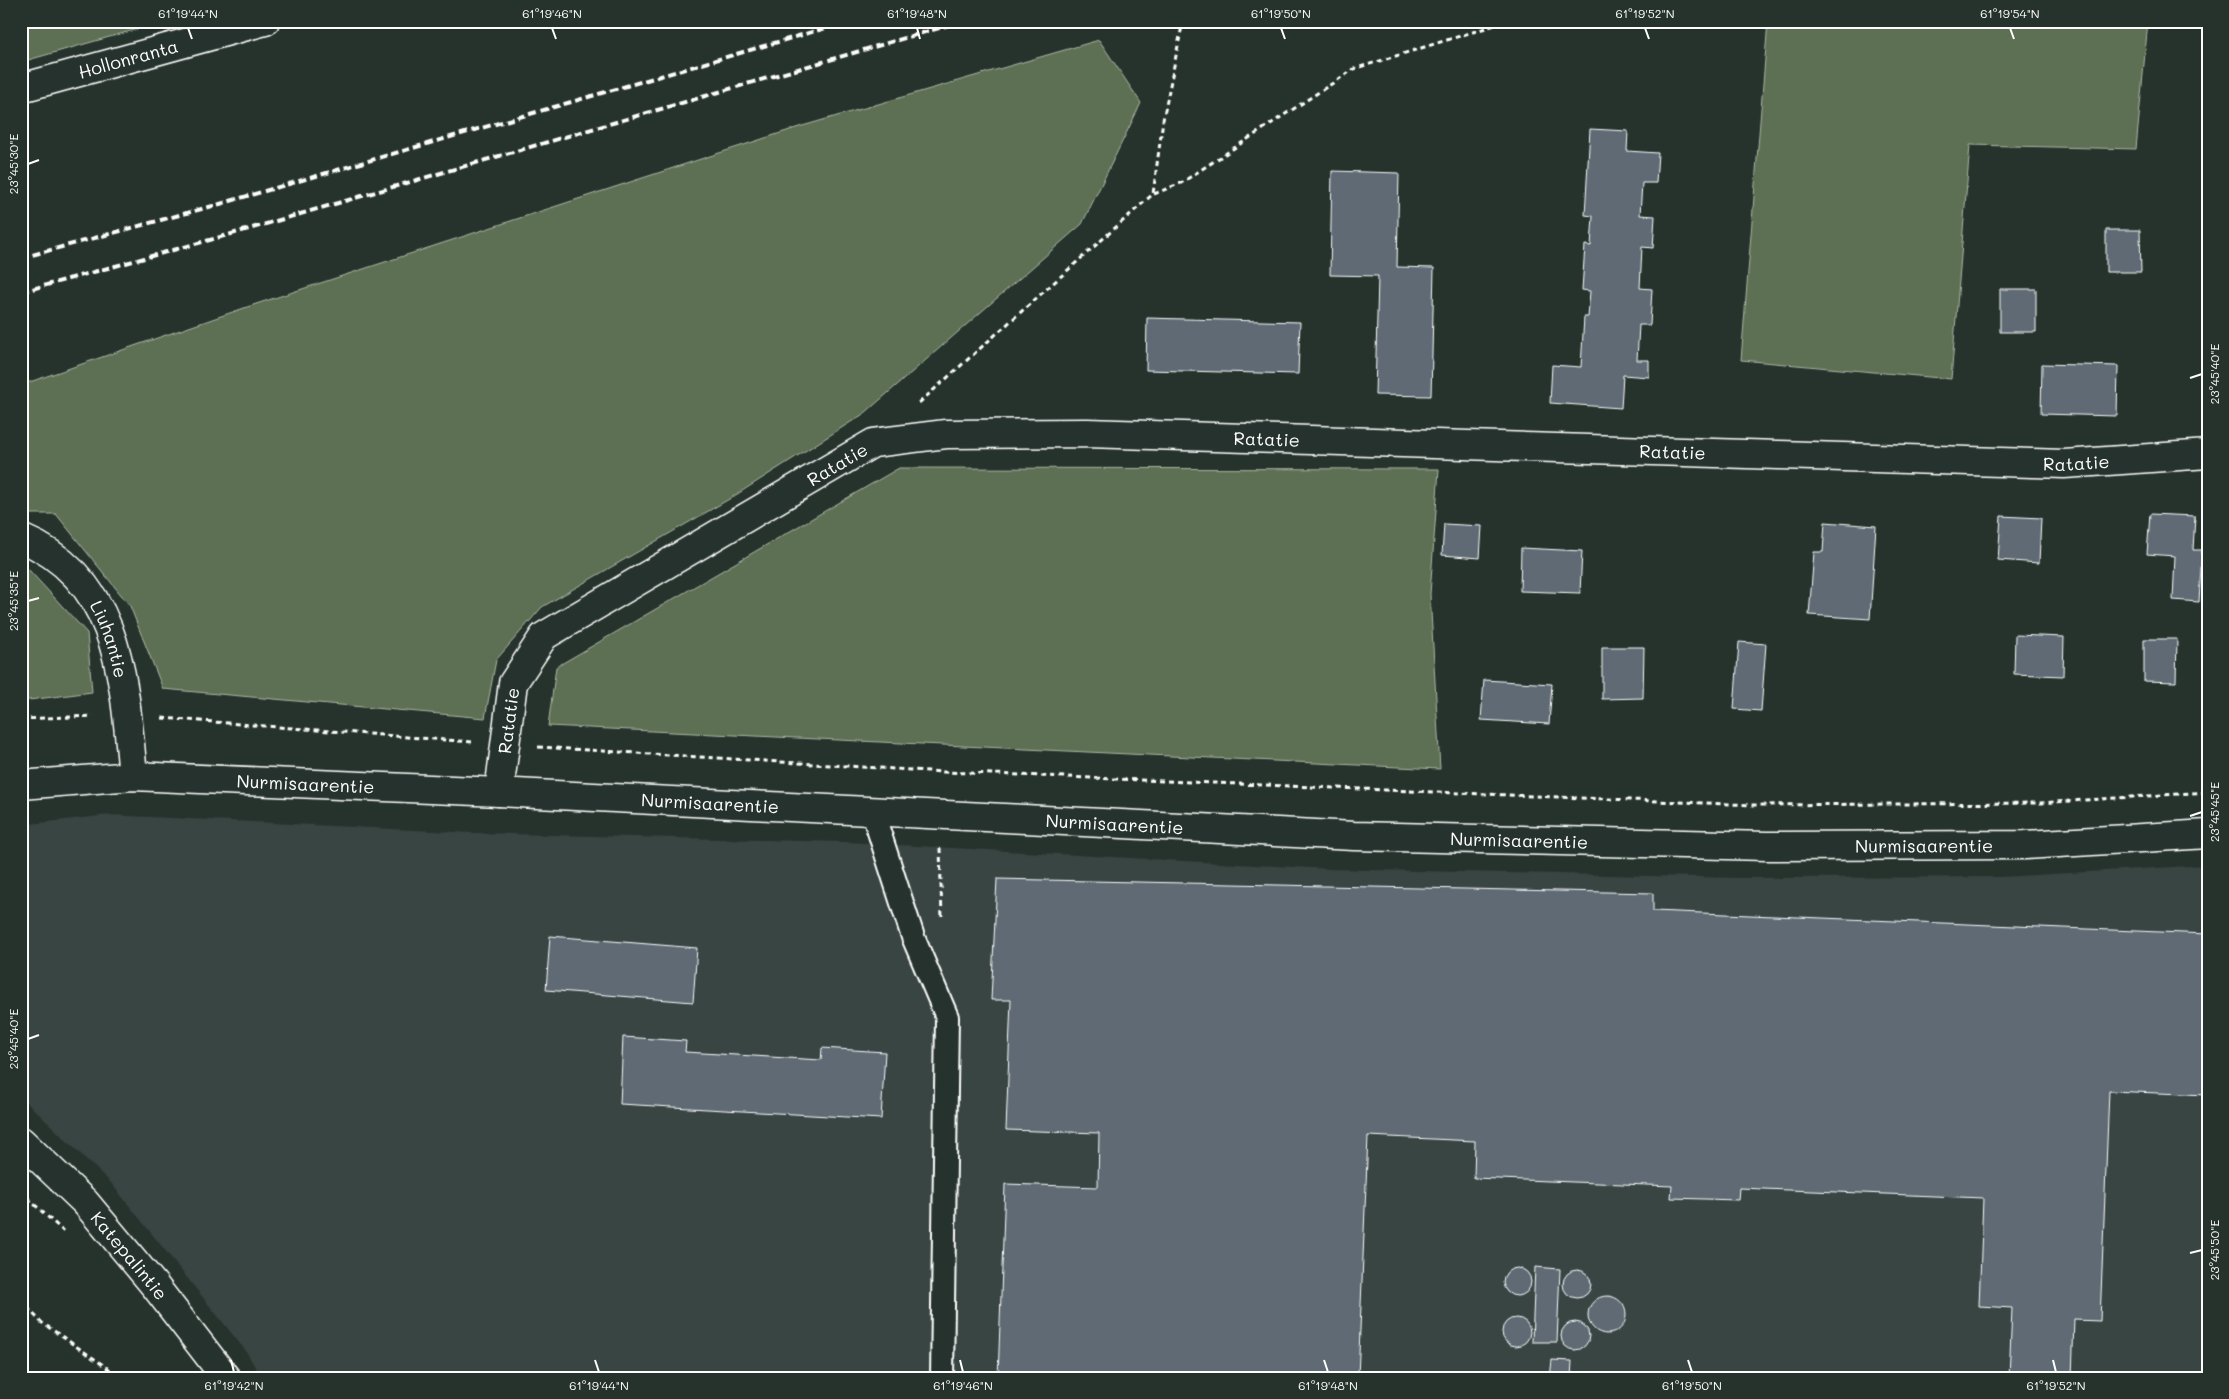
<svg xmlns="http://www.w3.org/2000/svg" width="2229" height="1399" font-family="Mali,sans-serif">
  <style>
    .built { fill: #374443 }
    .green { fill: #5d7052; stroke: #aeb8a8 }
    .building { fill: #5f6b75; stroke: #fff }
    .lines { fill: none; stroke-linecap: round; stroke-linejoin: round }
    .service-casing { stroke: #fff; stroke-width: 26 }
    .minor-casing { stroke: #fff; stroke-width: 31 }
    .tertiary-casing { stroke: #fff; stroke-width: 31 }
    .path { stroke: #fff; stroke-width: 3; stroke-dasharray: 5 4; stroke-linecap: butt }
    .service { stroke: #26332d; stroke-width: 22 }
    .minor { stroke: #26332d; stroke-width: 28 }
    .tertiary { stroke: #26332d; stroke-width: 28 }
    .rail { stroke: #fff; stroke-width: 4; stroke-dasharray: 8 4; stroke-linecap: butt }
    .ticks { fill: none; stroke: #fff; stroke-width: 2 }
    .labels { text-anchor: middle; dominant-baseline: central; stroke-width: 4; stroke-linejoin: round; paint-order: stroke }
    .street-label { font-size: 18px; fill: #fff; stroke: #26332d }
    .neatline { fill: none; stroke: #fff; stroke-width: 2 }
    .ticks-label { font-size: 12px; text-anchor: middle; fill: #fff }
  </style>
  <rect width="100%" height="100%" fill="#26332d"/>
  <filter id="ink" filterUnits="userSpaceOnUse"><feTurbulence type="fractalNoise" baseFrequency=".02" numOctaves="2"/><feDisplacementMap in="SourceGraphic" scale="10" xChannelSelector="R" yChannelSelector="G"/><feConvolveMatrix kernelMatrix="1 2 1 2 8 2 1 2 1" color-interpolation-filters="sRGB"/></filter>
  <g filter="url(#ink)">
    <path class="built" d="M109,815L473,833L846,842L1329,869L1742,878L2000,877L2208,865V1378H262L245,1350L111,1183L21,1097V825Z"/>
    <path class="green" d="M21,21H166L21,62Z
      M1768,21H2148L2136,149L1970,145L1951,379L1741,360Z
      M1099,40L1141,103L1082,224L865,413L731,498L542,607L496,660L485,718L163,689L130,606L56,514H21V385L250,306L799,127Z
      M899,468L1439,469L1430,594L1440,769L548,726L556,667Z
      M21,567L28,569L87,633L92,692L21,701Z"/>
    <path class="building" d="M1590,129L1628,131L1627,151L1658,153L1656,183H1642L1640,215L1655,216L1653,248L1642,247L1640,288L1652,289L1650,325H1639L1637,360H1649V377L1623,375L1621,408L1550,403L1552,365L1581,367L1584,317H1588L1590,291L1582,290L1585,245L1591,246L1593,216L1585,215Z
      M1332,171L1399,173L1397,267L1434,268L1431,396L1375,395L1378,276L1330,275Z
      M2106,230H2140L2141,272H2106Z
      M2000,289H2036V332H2000Z
      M1147,318L1300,322L1298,374L1146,370Z
      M2042,364L2118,366L2117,416L2041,414Z
      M2150,514L2195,516L2193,550H2202L2199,602L2173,600L2175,556L2147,554Z
      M2001,516L2041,518L2039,563L1998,560Z
      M1825,522L1876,526L1870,619L1809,615L1814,552H1823Z
      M1444,524L1482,526L1480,558L1442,555Z
      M1521,548L1582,551L1580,593L1520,591Z
      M2015,635L2064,637L2063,676L2014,674Z
      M2144,639H2177L2176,682L2144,681Z
      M1739,642L1766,644L1761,711L1734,709Z
      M1602,647H1644L1643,698L1602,699Z
      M1484,680L1552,684L1549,724L1481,720Z
      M997,879L1653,893V911L2208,934V1095L2109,1091L2100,1321L2074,1320L2072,1378H2009L2012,1308L1979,1306L1983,1198L1739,1188L1738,1200L1671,1198L1672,1186L1474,1178L1475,1141L1368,1136L1358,1378H998L1005,1184L1098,1187L1099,1133L1006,1130L1011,1000H991Z
      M550,936L697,948L693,1002L546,990Z
      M623,1037L686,1041L685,1052L821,1060L822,1048L885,1052L881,1119L620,1104Z
      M1535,1267L1560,1269L1557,1342H1532Z
      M1503 1282a14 14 0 1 1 28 0a14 14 0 1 1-28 0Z
      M1563 1284a14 14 0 1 1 28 0a14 14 0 1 1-28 0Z
      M1588 1315a19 19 0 1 1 38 0a19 19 0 1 1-38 0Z
      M1502 1332a14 14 0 1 1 28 0a14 14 0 1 1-28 0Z
      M1561 1336a14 14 0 1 1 28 0a14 14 0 1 1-28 0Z
      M1552,1360L1572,1361L1571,1378H1550Z"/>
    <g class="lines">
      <defs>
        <path id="service" d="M872,810L913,937L947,1017L942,1378"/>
        <g id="minor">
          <path id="s1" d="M21,88L265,21"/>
          <path id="s2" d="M21,538C122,580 124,683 133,776"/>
          <path id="s3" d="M21,785L133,776L499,792L1354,836L1767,846L2025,845L2208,834"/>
          <path id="s4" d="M499,792L513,683L544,636L873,443L946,434L1087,433L2064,464L2208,454"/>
        </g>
        <g id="tertiary">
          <path id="s5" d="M21,1141L85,1202L155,1286L226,1378"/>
        </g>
      </defs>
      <use href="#service" class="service-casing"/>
      <use href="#minor" class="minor-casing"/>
      <use href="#tertiary" class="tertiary-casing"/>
      <path class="path" d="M1154,194L1181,183L1354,69L1508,21
        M919,403L1153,194L1163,120L1183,21
        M162,718L472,742
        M21,719L93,716
        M538,747L944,772L1754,805L2040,803L2208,792
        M940,848L942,919
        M21,1192L63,1231
        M21,1301L41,1322L122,1378"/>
      <use href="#service" class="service"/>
      <use href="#minor" class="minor"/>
      <use href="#tertiary" class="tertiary"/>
      <path class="rail" d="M21,258L220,204L850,21
        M21,292L235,233L963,21"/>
    </g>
  </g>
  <path class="ticks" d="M188,28L192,39M552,28L556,39M917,28L920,39M1281,28L1285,39M1645,28L1649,39M2010,28L2014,39M28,164L39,160M2190,378L2202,374M28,601L39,598M2190,816L2202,812M28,1039L39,1035M2190,1253L2202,1250M231,1360L234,1372M595,1360L599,1372M960,1360L963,1372M1324,1360L1328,1372M1688,1360L1692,1372M2053,1360L2056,1372"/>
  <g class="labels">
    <g class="street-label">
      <text stroke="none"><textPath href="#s1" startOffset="111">Hollonranta</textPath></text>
      <text stroke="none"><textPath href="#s4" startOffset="942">Ratatie</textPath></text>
      <text stroke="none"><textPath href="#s4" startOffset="1348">Ratatie</textPath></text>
      <text stroke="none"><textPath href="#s4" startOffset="1752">Ratatie</textPath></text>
      <text stroke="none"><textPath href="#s4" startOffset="506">Ratatie</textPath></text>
      <text stroke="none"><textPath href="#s2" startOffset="140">Liuhantie</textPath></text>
      <text stroke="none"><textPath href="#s4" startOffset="72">Ratatie</textPath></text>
      <text stroke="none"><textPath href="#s3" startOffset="285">Nurmisaarentie</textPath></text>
      <text stroke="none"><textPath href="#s3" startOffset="690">Nurmisaarentie</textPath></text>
      <text stroke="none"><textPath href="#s3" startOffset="1095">Nurmisaarentie</textPath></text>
      <text stroke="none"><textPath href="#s3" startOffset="1500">Nurmisaarentie</textPath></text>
      <text stroke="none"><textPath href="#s3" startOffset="1905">Nurmisaarentie</textPath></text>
      <text stroke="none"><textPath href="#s5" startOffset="158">Katepalintie</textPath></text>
    </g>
  </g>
  <rect width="2229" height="1399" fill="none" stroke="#26332d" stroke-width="55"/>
  <rect x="28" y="28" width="2174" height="1344" class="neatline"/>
  <g class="ticks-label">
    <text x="188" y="18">61°19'44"N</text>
    <text x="552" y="18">61°19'46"N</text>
    <text x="917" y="18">61°19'48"N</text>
    <text x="1281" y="18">61°19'50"N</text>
    <text x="1645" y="18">61°19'52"N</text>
    <text x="2010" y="18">61°19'54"N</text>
    <text transform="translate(14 164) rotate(-90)" y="4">23°45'30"E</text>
    <text transform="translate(2215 374) rotate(-90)" y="4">23°45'40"E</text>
    <text transform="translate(14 601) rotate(-90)" y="4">23°45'35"E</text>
    <text transform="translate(2215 812) rotate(-90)" y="4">23°45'45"E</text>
    <text transform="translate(14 1039) rotate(-90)" y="4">23°45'40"E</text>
    <text transform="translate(2215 1250) rotate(-90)" y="4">23°45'50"E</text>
    <text x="234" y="1390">61°19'42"N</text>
    <text x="599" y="1390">61°19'44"N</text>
    <text x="963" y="1390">61°19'46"N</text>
    <text x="1328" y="1390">61°19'48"N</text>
    <text x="1692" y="1390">61°19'50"N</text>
    <text x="2056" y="1390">61°19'52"N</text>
  </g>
</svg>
